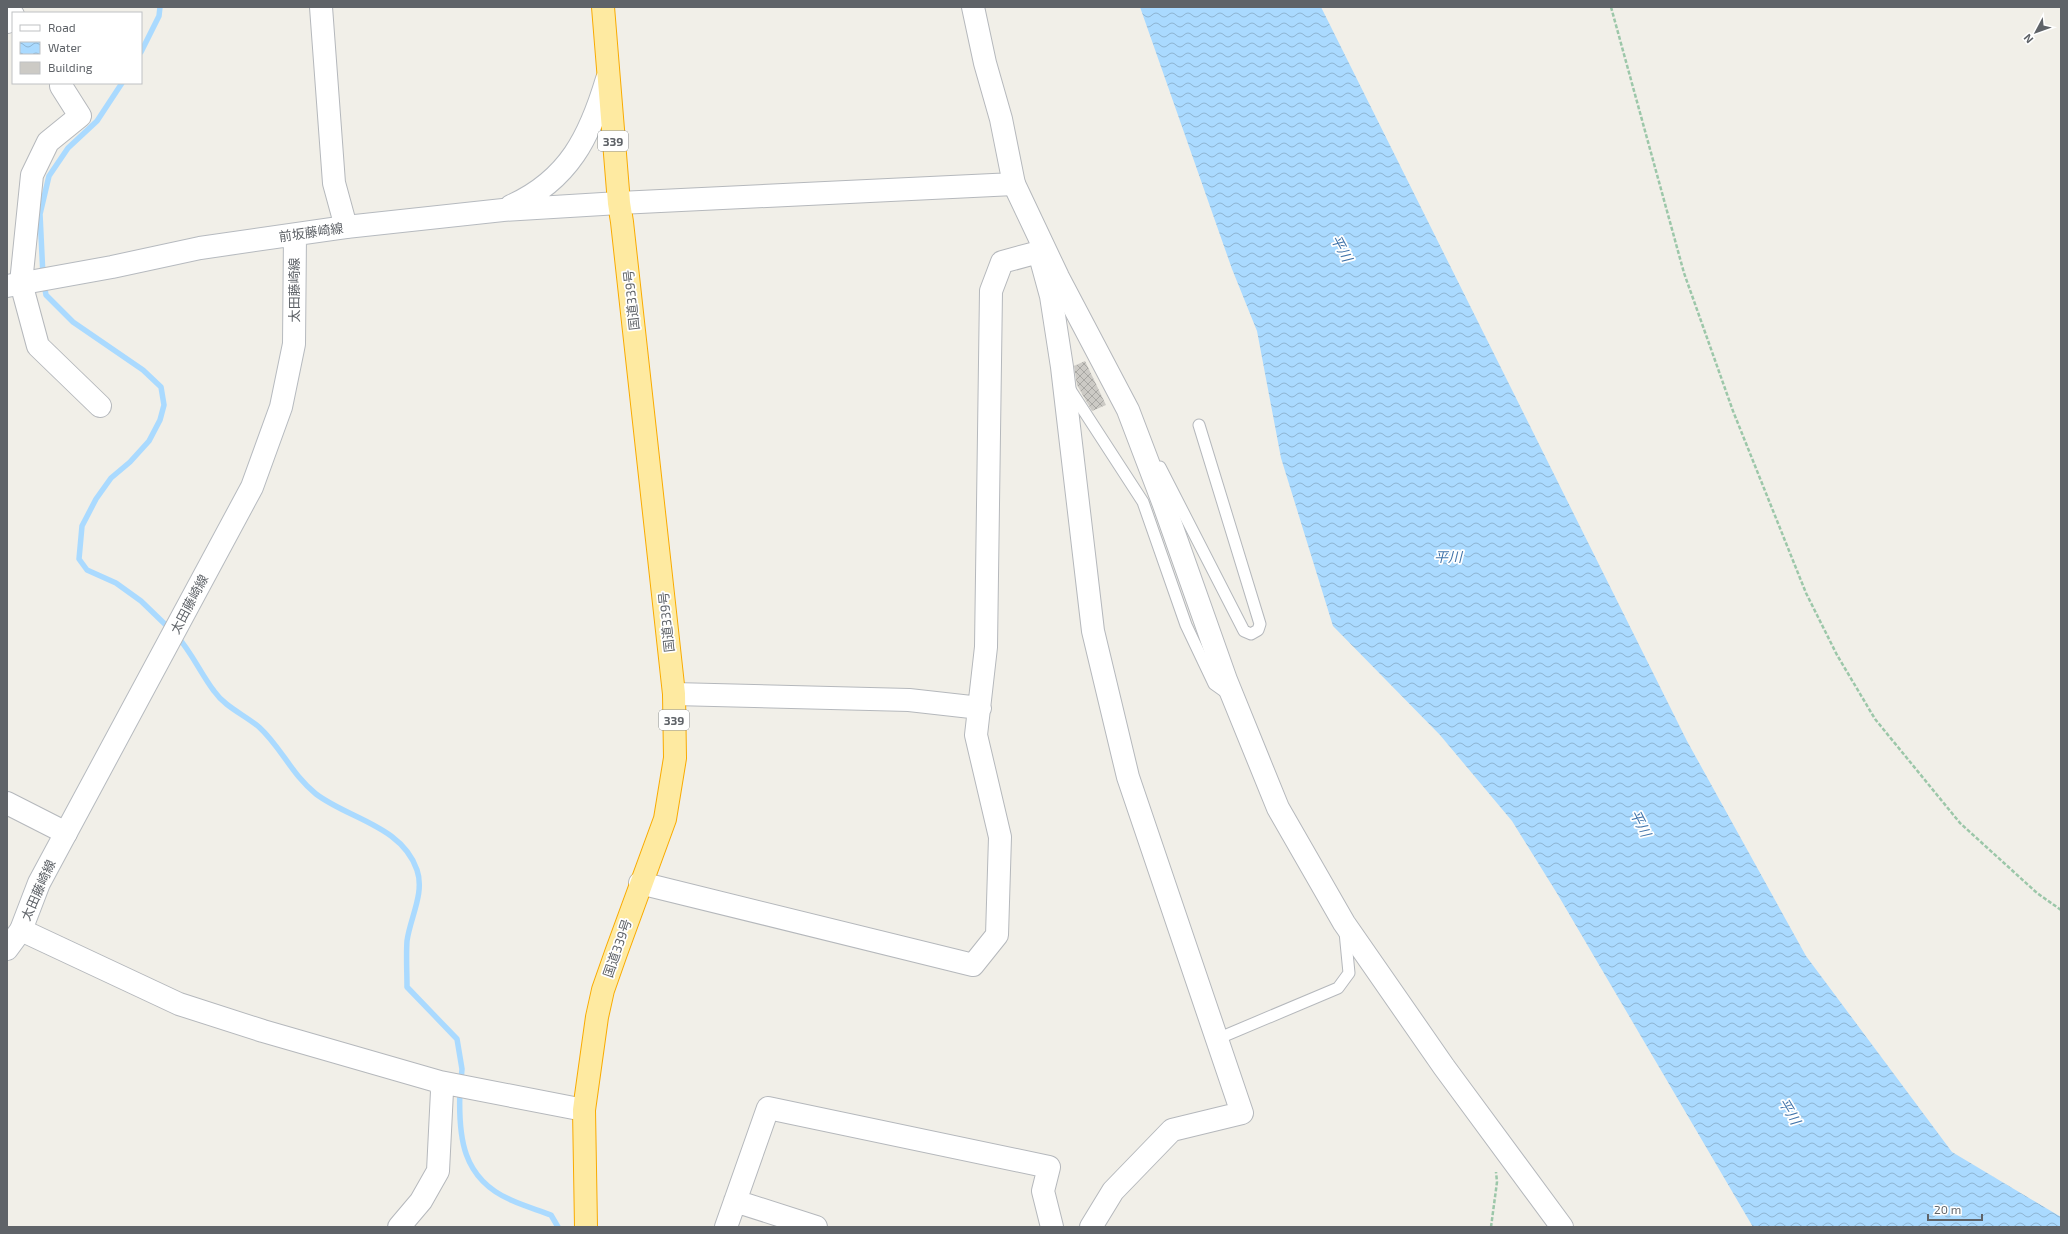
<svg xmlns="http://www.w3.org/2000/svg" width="2068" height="1234" font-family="'Exo 2','Noto Sans JP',sans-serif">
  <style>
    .water { fill: url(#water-waves) }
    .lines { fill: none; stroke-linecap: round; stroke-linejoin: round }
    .stream { stroke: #aadaff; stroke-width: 5.5 }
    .building { fill: url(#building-cross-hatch) }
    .service-casing { stroke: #b5b8bc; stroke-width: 13 }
    .minor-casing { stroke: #b5b8bc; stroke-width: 24 }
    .tertiary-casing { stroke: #b5b8bc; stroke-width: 24 }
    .secondary-casing { stroke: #b6babf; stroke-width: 24 }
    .trunk-casing { stroke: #f9ab00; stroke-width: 24 }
    .path { stroke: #9cc7a9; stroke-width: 2.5; stroke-dasharray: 4 2; stroke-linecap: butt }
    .service { stroke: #fff; stroke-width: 11 }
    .minor { stroke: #fff; stroke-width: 22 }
    .tertiary { stroke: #fff; stroke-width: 22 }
    .secondary { stroke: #fff; stroke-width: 22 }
    .trunk { stroke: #feeaa1; stroke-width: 22 }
    .labels { text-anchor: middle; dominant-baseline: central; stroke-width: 3.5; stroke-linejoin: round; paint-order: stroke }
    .shield { fill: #fff; stroke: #8f9295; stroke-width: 1 }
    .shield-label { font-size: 12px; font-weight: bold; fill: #5f6368 }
    .street-label { font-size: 13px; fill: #5f6368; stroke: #fff }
    .water-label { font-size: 14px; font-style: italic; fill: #4174aa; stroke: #fff }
  </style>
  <defs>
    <pattern id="water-waves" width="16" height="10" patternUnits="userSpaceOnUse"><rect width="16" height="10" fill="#aadaff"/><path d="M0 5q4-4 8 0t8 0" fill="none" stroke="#8eb4d2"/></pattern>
    <pattern id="building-cross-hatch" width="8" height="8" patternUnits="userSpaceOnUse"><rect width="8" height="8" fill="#cccac5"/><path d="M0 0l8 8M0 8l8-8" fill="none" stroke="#a9a8a4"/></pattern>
  </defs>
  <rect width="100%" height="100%" fill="#f1efe8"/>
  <path class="water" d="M1140,7H1321L1687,741L1806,956L1952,1152L2061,1217V1227H1753L1558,895L1512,821L1440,735L1333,626L1281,458L1257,331L1232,269Z"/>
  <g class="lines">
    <path class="stream" d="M141,52L159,16L160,7
      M43,276L40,214L49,176L68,148L97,121L122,83
      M44,284L46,295L73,322L143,370L161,387L164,405L160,420L149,441L130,462L111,478L96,499L82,526L79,559L87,570L116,583L141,601L171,630
      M177,636C192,653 201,674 214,691C225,707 245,715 259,727C281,747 292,775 316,794C349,819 402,826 417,870C425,893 410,918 407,941C406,956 407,972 407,987L457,1039L462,1069L461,1081
      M460,1089C458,1137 462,1179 511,1200C524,1206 538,1210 551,1215L558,1227"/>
  </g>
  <path class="building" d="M1085,361L1106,405L1092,411L1077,385L1074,366Z"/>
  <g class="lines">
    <defs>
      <path id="service" d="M1069,388L1143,502L1186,625L1214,684L1228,694
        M1160,467L1244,631L1251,634L1258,630L1260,624L1199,425
        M1217,1039L1338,988L1349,973L1345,932"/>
      <path id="minor" d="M321,7L334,183L346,227
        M7,22L13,15
        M61,86L80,116L48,142L32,175L21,283L38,346L100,406
        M619,203L1014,184L1001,119L985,63L973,7
        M1040,247L1039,252L1051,296L1062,367L1093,631L1128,777L1242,1113L1172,1130L1113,1191L1091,1227
        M674,694L909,700L980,708
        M7,803L66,833
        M640,883L973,965L997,935L1000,837L976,735L986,647L991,291L1002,262L1039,252
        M21,930L179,1004L263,1031L440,1082L584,1110
        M735,1201L816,1227
        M399,1227L421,1201L438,1171L442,1091L440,1082
        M726,1227L768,1108L1049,1167L1043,1191L1052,1227"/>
      <path id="tertiary" d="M1014,184L1058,277L1128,410L1163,502L1226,680L1278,808L1344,923L1444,1067L1562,1227"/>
      <path id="secondary" d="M511,206C569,180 590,136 607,79
        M7,286L112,267L200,248L346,227L503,210L619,203
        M7,949L21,930L39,883L252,487L281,407L294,344L295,235"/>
      <path id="trunk" d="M586,1227L584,1110L597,1017L603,990L616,953L665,819L675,758L674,694L622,222L619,203L603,7"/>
    </defs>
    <use href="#service" class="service-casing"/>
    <use href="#minor" class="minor-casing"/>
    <use href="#tertiary" class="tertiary-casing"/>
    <use href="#secondary" class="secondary-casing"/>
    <use href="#trunk" class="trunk-casing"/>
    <path class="path" d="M1611,7L1684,273L1733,411L1806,593L1837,655L1875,719L1960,823L2037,893L2061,910
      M1491,1227L1497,1182L1496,1172"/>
    <use href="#service" class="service"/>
    <use href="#minor" class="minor"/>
    <use href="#tertiary" class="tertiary"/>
    <use href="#secondary" class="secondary"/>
    <use href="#trunk" class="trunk"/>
  </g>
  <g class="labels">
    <g class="shield">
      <rect x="598" y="131" width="30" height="20" rx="3"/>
      <rect x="659" y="710" width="30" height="20" rx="3"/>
    </g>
    <g class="shield-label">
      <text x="613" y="141">339</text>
      <text x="674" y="720">339</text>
    </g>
    <g class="street-label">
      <text transform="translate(311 232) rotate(-8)">前坂藤崎線</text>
      <text transform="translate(294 290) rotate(-90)">太田藤崎線</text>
      <text transform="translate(631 300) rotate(-96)">国道339号</text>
      <text transform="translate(189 604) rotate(-62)">太田藤崎線</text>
      <text transform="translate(666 622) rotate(-96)">国道339号</text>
      <text transform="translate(38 890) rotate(-66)">太田藤崎線</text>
      <text transform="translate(617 948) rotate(-71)">国道339号</text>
    </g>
    <g class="water-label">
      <text transform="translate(1342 248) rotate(62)">平川</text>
      <text x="1448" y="556">平川</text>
      <text transform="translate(1641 823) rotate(63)">平川</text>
      <text transform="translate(1790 1111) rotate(59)">平川</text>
    </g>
  </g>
  <rect width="2068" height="1234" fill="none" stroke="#5f6368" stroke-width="16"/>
  <rect x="12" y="12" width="130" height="72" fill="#ffffff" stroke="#bfc1c3"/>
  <rect x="20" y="25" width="20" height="6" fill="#ffffff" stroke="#bfc1c3"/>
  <text x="48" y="32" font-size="12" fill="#5f6368">Road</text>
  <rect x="20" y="42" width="20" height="12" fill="url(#water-waves)" stroke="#bfc1c3"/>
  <text x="48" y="52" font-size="12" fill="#5f6368">Water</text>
  <rect x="20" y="62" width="20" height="12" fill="#cccac5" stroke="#bfc1c3"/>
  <text x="48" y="72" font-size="12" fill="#5f6368">Building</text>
  <g transform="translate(2036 32) rotate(229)" stroke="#ffffff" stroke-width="3" paint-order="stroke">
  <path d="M0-3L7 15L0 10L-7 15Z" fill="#5f6368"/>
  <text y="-6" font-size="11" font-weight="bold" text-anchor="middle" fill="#5f6368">N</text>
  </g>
  <path d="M1928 1214v6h54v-6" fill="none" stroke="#5f6368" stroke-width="2"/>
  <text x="1934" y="1214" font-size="12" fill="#5f6368" stroke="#ffffff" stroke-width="3" paint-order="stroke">20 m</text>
</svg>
